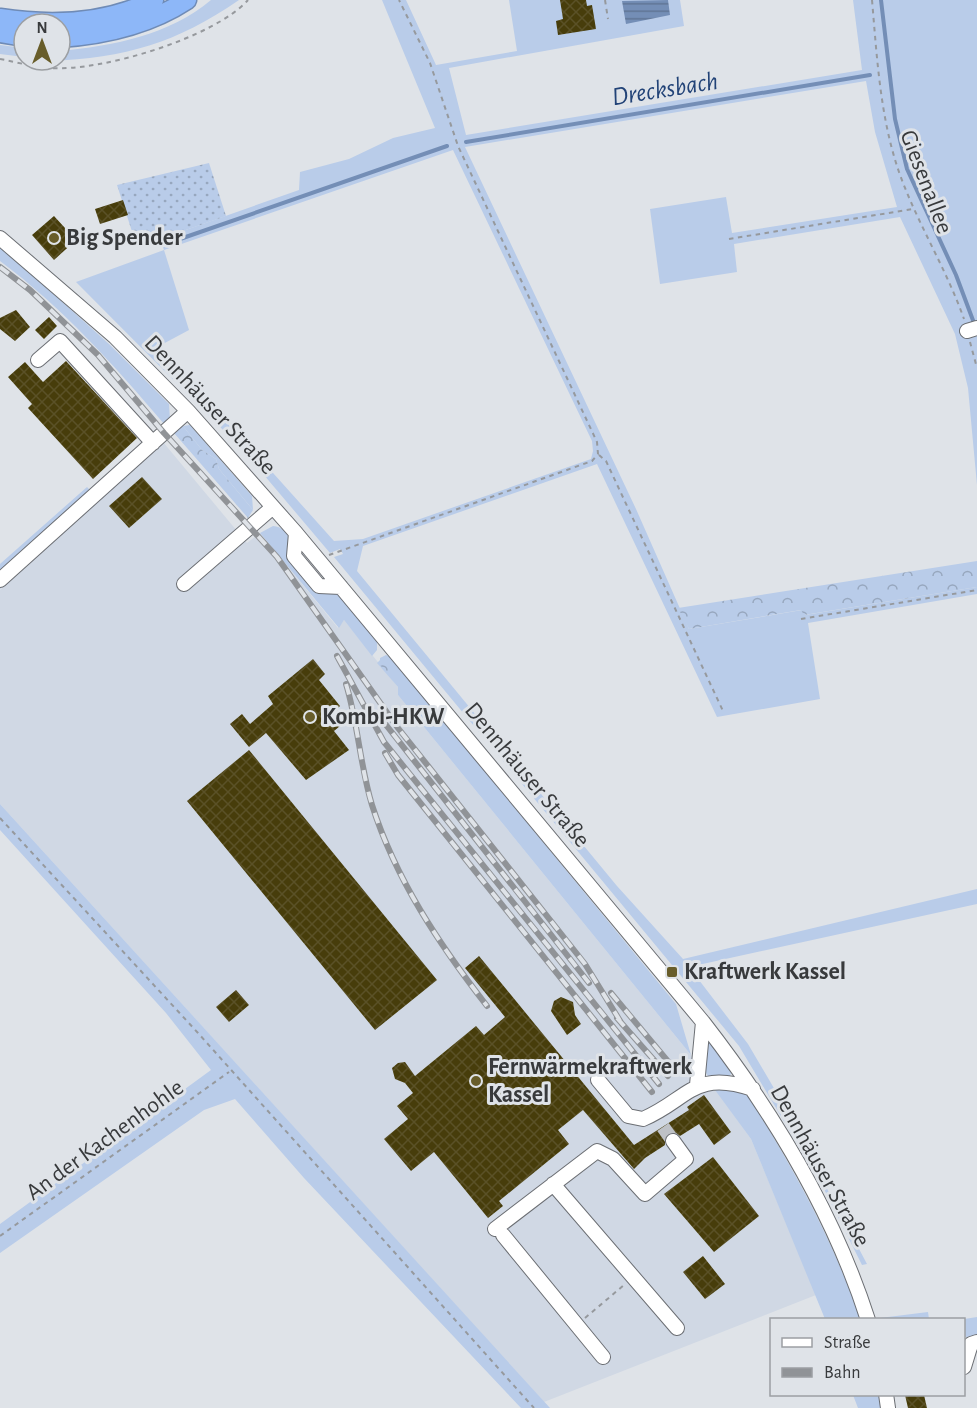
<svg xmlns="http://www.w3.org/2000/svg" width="977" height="1408" font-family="'Alegreya Sans',sans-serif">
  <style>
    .built { fill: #d0d8e4 }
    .grass { fill: #b9cce9; fill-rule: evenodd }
    .forest { fill: url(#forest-crowns) }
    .garden { fill: url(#garden-dots) }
    .water { fill: url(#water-rules) }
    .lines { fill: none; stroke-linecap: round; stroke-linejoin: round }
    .stream { stroke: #748eb6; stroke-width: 4 }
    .building { fill: url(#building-cross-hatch) }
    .minor-tunnel { stroke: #bec1c6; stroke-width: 14; stroke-dasharray: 14 7; stroke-linecap: butt }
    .minor-casing { stroke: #6b6e73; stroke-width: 16 }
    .highway-casing { stroke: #6f8bb6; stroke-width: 21 }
    .path { stroke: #96999d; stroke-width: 2; stroke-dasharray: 4.5 4.5; stroke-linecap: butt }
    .minor { stroke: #fff; stroke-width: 14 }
    .highway { stroke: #8db7f8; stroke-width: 18 }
    .rail-casing { stroke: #909397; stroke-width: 6 }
    .rail { stroke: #dfe3e8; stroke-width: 4; stroke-dasharray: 11; stroke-linecap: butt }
    .poi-dot { fill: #685d2a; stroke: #dfe3e8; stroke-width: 2 }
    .labels { text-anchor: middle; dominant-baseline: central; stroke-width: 6; stroke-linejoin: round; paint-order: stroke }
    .street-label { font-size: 24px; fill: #383a3c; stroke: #dfe3e8 }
    .poi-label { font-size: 24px; font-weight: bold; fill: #383a3c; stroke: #dfe3e8; text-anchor: start }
    .water-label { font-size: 26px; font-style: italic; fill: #224377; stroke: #dfe3e8 }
  </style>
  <defs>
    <pattern id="forest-crowns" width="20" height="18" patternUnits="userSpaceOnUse" patternTransform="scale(1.5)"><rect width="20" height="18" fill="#b9cce9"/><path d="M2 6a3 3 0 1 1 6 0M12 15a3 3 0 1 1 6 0" fill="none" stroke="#97a7be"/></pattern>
    <pattern id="garden-dots" width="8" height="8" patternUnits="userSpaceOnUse" patternTransform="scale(1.5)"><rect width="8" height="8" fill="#b9cce9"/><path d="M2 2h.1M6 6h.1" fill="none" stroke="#97a7be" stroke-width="1.8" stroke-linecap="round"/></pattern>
    <pattern id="water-rules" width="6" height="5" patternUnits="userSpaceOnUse" patternTransform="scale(1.5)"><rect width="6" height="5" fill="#748eb6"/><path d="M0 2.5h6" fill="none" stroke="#607595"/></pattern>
    <pattern id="building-cross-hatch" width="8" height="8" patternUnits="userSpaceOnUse" patternTransform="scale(1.5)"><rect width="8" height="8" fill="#473d0b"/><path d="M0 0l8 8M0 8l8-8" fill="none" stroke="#5a5127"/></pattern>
  </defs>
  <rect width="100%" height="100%" fill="#dfe3e8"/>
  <path class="built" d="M163,442L247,543L260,533L338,628L344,620L398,687V695L691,1055L751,1139L816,1295L544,1402L0,804V590Z"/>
  <path class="grass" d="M211,0H239C177,43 125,58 50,61L45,60H60V51C112,46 170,35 211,0Z
    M382,0H406L436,65L517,51L509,0H680L684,26L449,68L466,135L862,70L853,0H977V485L968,388L955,334L900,217L734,244L737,272L660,284L650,209L726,197L732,233L897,207L875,132L866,81L465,147L636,509L689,629L802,610L805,615L977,587V594L808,623L820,699L717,717L597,464L363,546L357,571L617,886L683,959L977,889V904L689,967L748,1044L809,1148L801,1150L739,1046L334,557L343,554L340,549L330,553L242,449L76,282L164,250L160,239L299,190L300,172L349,159L393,138L435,128ZM453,150L592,441L593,451L591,459L363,539L334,541L248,445L165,358L161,345L189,330L164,250Z
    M0,45L24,48V57L0,54Z
    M0,246L109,344L169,404L170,420L165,425C114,365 63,308 0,261Z
    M190,425L252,496L253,510L219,469L216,459L202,450L183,426Z
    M87,487L100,500L0,589V564Z
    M273,526C291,528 290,543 291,558L336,591L377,640V650L372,656L344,620L339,628L260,533Z
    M390,656L676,1004L691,1055L398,695V687L377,663L383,657Z
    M0,804L550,1408H521L304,1178L235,1099L204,1110L0,1253V1224L211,1070L166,1013L0,830Z
    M708,1042H711L730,1068L731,1074L726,1080L710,1079L704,1070Z
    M736,1089L747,1094C792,1166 833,1239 860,1319H825L751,1139L715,1090Z
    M821,1183H824L867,1264L862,1265Z
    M928,1312L929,1319H880V1318Z
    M977,1317V1336L964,1337V1320H958Z
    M853,1395H880L882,1408H858Z"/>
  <path class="forest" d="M183,426L202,450L216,459L219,469L253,510L248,518L174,433Z
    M977,561V587L804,615L801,610L689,629L678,608Z
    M386,655L394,658L391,663L396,672L394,674L387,673L380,665V658Z"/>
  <path class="garden" d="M209,163L226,216L137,247L117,185Z"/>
  <path class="water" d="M668,0L670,15L626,24L622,1Z"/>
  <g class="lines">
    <path class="stream" d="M881,0L895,119L907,169L956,275L974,323
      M466,142L870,75
      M180,239L447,146"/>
  </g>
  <path class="building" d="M560,0H586L587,6L592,5L596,29L558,35L556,21L563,19Z
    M123,200L128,215L100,224L95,209Z
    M54,216L76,240L54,260L32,235Z
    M16,310L30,327L15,341L0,329V318Z
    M49,317L57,326L44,339L35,330Z
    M66,361L137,438L93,479L28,408L32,404L8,377L25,362L43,382Z
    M142,477L162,499L129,528L109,506Z
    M313,659L325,674L319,680L340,706L337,709L346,721L334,731L349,750L306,780L266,733L249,747L230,724L242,714L250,724L273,704L268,696Z
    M249,750L437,980L375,1030L187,801Z
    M479,956L634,1145L689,1110L687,1107L704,1095L731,1132L714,1145L699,1124L680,1136L676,1133H668L665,1138V1145L645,1158L634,1169L583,1110L558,1130L569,1144L499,1201L503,1206L488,1218L434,1152L411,1171L384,1139L408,1119L397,1106L413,1093L405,1083L395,1079L392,1068L398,1063L405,1062L415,1076L476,1026L484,1035L505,1017L465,968Z
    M236,990L249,1005L229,1022L216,1007Z
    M561,997L573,1002L575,1015L581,1024L567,1035L551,1011L554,1001Z
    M713,1157L759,1216L714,1252L664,1194Z
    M703,1256L725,1284L705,1299L683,1272Z
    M905,1395H924L927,1408H908Z"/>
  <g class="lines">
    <path class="minor-tunnel" d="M663,1127L673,1141"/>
    <defs>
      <path id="minor" d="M0,238L115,337L188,411L296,533L703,1022C773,1112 833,1211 868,1320
        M967,331L977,328
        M38,360L60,341L153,443
        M296,533L294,556L319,586L341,587
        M0,580L188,411
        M184,584L273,507
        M598,1080L628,1116L643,1119C688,1100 693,1069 753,1089
        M697,1085L703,1022
        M553,1184L677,1328
        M495,1229L597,1151L613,1159L645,1194L686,1159L673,1141
        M503,1235L603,1357
        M964,1367L971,1344L977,1342
        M886,1394L888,1408"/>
      <path id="highway" d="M0,18C52,26 106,24 154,0
        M0,33L24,37
        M60,38C105,35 149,25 187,0"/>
    </defs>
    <use href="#minor" class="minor-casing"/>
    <use href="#highway" class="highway-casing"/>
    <path class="path" d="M605,0L608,19
      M872,0C877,57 880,117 899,172C917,223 946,268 964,319
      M0,59C16,62 34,67 50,68C100,72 214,38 248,0
      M729,239L913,209
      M970,342L977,368
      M599,455L606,461L723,711
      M329,555L592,461L598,454L597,442L458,146L430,63L399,0
      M801,619L977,590
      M0,818L198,1033L534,1408
      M0,1236L229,1072
      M585,1318L624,1285"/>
    <use href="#minor" class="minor"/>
    <use href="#highway" class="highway"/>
    <defs>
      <path id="rail" d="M0,267L30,290L98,355L164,433L277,557L398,728L585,964L622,1024
        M337,656L384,742L659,1084
        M346,684C358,723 360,766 372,805C396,880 439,944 487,1006
        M379,716L589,983
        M385,753L398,775L652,1092
        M611,993L676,1071
        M617,1018L668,1076"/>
    </defs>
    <use href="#rail" class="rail-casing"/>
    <use href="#rail" class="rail"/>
  </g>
  <g class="poi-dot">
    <circle cx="54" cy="238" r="6"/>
    <circle cx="310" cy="717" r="6"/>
    <rect x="666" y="966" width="12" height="12" rx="3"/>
    <circle cx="476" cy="1081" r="6"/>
  </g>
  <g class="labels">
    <g class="street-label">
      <text transform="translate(926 182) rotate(69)">Giesenallee</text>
      <text transform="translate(210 405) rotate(47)">Dennhäuser Straße</text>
      <text transform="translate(527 775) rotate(50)">Dennhäuser Straße</text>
      <text transform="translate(105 1140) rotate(-36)">An der Kachenhohle</text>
      <text transform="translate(820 1166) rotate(61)">Dennhäuser Straße</text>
    </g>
    <g class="poi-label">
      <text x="66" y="238">Big Spender</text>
      <text x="322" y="717">Kombi-HKW</text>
      <text x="684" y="972">Kraftwerk Kassel</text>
      <text x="488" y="1067">Fernwärmekraftwerk<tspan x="488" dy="28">Kassel</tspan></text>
    </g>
    <g class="water-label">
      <text transform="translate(665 89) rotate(-9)">Drecksbach</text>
    </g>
  </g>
  <rect x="770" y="1318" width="195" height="78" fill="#dfe3e8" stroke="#9c9fa3" stroke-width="1.5"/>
  <rect x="782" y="1338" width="30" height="9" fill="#ffffff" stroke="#9c9fa3" stroke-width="1.5"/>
  <text x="824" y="1348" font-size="18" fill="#383a3c">Straße</text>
  <rect x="782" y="1368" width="30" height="9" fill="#909397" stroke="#9c9fa3" stroke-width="1.5"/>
  <text x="824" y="1378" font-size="18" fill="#383a3c">Bahn</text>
  <g transform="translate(42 42)"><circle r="28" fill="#dfe3e8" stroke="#9c9fa3" stroke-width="1.5"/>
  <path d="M0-4.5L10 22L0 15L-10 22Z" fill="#685d2a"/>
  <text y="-9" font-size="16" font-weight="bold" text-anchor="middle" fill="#383a3c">N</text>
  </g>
</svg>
